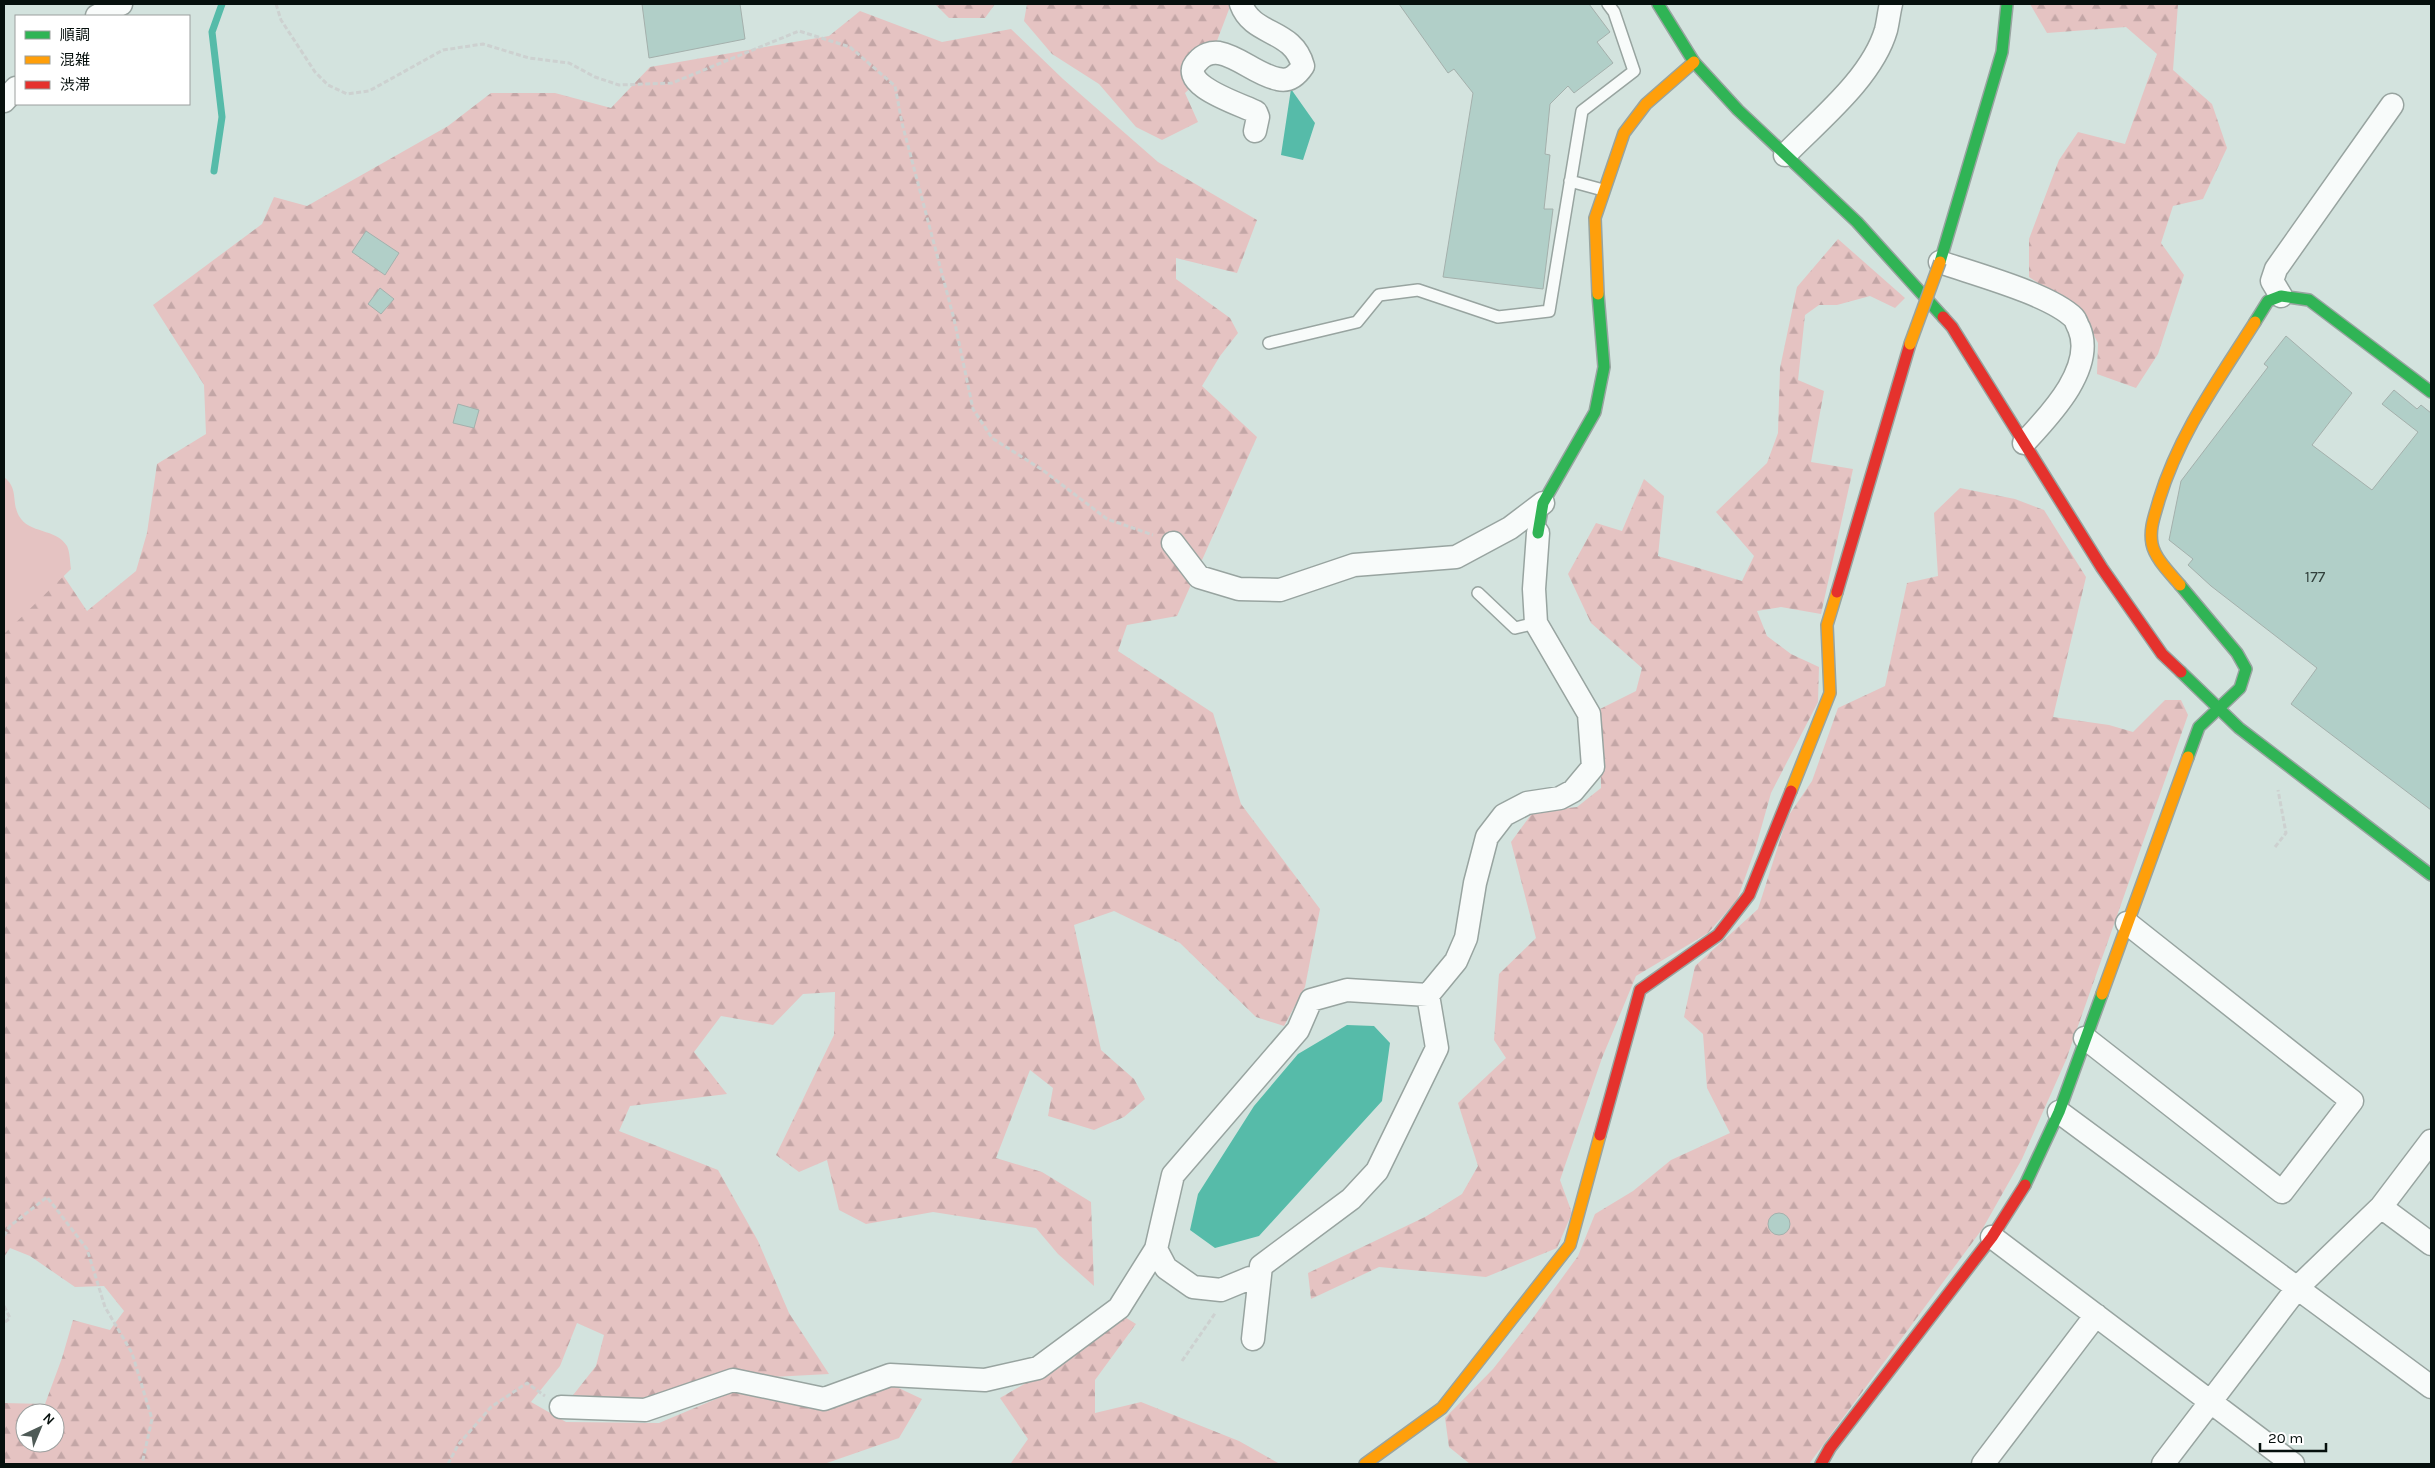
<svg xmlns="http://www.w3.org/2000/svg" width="2435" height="1468" font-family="Karla,'Noto Sans JP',sans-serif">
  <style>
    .forest { fill: url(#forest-firs); fill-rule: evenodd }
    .garden { fill: #e5c3c2 }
    .water { fill: #56bba9 }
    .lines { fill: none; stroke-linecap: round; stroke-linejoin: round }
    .stream { stroke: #56bba9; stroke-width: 7 }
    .building { fill: #b1cfc8; stroke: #a4b0ac }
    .lane-casing { stroke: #98a4a0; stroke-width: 14 }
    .street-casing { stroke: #98a4a0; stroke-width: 25 }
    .fast-casing { stroke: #98a4a0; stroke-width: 14 }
    .slow-casing { stroke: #98a4a0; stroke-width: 14 }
    .jam-casing { stroke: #98a4a0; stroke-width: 14 }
    .path { stroke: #cdd1d0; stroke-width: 3; stroke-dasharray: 5 2.5; stroke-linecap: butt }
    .lane { stroke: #f8fbfa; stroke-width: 11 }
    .street { stroke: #f8fbfa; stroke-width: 22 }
    .fast { stroke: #30b455; stroke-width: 11 }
    .slow { stroke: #ff9f0a; stroke-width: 11 }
    .jam { stroke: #e5322d; stroke-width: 11 }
    .slow-bridge-casing { stroke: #98a4a0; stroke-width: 14; stroke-linecap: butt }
    .slow-bridge { stroke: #ff9f0a; stroke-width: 11 }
    .labels { text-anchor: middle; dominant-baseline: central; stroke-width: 4; stroke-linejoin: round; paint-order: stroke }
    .number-label { font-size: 16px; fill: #31403c }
  </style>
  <defs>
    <pattern id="forest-firs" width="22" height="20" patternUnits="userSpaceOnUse" patternTransform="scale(1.25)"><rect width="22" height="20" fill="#e5c3c2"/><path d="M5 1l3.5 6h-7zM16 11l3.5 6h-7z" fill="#c3a6a6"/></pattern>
  </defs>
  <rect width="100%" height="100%" fill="#d3e3de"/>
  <path class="forest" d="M935,4H995L985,18H949Z
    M1027,4H1231L1204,75L1185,93L1198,122L1162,140L1136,127L1099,84L1052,54L1024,21Z
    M2030,4H2178L2173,70L2212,104L2227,148L2203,199L2173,206L2161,243L2184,275L2158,354L2136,388L2097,374L2098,343L2081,311L2029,277V239L2059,160L2078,132L2125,144L2157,54L2126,27L2047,33Z
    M860,11L942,42L1011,29L1063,79L1158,162L1257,220L1237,273L1176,258V279L1230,318L1238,333L1220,356L1202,386L1257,437L1177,616L1127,625L1118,651L1213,713L1241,804L1320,909L1305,987L1284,1026L1256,1017L1180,943L1114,911L1074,925L1101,1050L1134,1079L1145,1099L1124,1117L1094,1130L1048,1116L1053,1088L1030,1070L996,1158L1042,1172L1091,1202L1094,1286L1058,1254L1036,1228L933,1212L866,1224L839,1210L827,1160L799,1172L776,1155L834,1035L835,992L803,994L773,1025L721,1016L694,1052L727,1094L630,1106L619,1131L718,1170L758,1241L789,1313L829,1374L772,1377L655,1398L570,1399L596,1366L604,1335L577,1323L560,1366L531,1402L566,1422L659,1423L735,1391L824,1407L888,1383L922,1399L899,1438L824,1464H4V1403L45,1404L62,1358L73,1320L110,1330L124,1311L104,1286L75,1287L30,1256L10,1248L4,1257V628L59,569L87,611L136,571L147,533L157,464L206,434L204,385L153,305L262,224L274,197L307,206L448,126L491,93H555L611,108L650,67L829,36ZM25,1413H55V1443H25Z
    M1838,239L1905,298L1895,308L1870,296L1837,305H1819L1805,315L1798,380L1824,391L1811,462L1853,469L1821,614L1781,607L1757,611L1767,636L1791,654L1819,667L1818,702L1771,793L1755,850L1737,900L1708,933L1636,976L1602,1058L1560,1180L1572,1213L1557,1248L1486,1277L1379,1267L1311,1299L1308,1273L1425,1217L1462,1194L1478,1166L1458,1103L1506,1058L1494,1040L1499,974L1536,938L1511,842L1533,812L1577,807L1601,788L1600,709L1636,691L1642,668L1591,623L1568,574L1596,523L1622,531L1644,479L1664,496L1658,556L1742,581L1754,556L1716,512L1767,463L1778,433L1780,368L1797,287Z
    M1960,488L2015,499L2044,510L2086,577L2053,717L2109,725L2133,732L2165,700H2181L2188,715L2066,1060L2022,1159L1983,1228L1809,1464H1470L1449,1447L1445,1418L1493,1369L1530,1322L1578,1256L1595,1214L1633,1191L1671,1160L1730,1133L1707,1088L1703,1034L1684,1017L1695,966L1758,909L1787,818L1812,781L1838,708L1885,686L1907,583L1938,576L1934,513Z
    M1120,1314L1136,1324L1095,1380V1413L1141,1402L1239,1441L1280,1464H1007L1011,1463L1028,1439L1000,1398L1038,1376Z"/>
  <path class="garden" d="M4,477C19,489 11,501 19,516C29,534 56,528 67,546C70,552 70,563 71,569L4,634Z"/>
  <path class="water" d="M1291,89L1315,123L1303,160L1281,155Z
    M1347,1025L1374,1026L1390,1043L1382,1101L1259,1236L1215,1248L1190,1230L1198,1194L1254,1106L1298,1054Z"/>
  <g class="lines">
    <path class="stream" d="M214,171L222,117L212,32L222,4"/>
  </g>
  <path class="building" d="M642,4H740L745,39L649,58Z
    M1399,4H1589L1610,32L1597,42L1613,63L1574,93L1568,86L1550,104L1545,154L1550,155L1544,209H1553L1543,289L1443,277L1473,93L1454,69L1448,73Z
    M366,231L399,253L385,275L352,252Z
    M380,288L394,299L381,314L368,304Z
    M2286,336L2352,393L2312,445L2372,490L2418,432L2382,404L2394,390L2417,409L2421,405L2431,413V810L2291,704L2317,668L2211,586L2188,565L2193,559L2169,540L2181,481L2268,367L2264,364Z
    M458,404L479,410L474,428L453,423Z
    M1768 1224a11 11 0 1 1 22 0a11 11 0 1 1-22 0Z"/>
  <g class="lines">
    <defs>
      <path id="lane" d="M1570,181L1603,190
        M1269,343L1357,322L1379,295L1418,290L1498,317L1549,311L1582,111L1634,71L1614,12L1608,4
        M1478,593L1515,628L1536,623"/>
      <path id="street" d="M1241,4C1253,37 1293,28 1303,66C1297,75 1290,82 1278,79C1257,75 1240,57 1219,53C1211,52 1203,55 1198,61C1174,84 1240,104 1256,112L1258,117L1255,131
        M97,16L121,4
        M4,101L16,88
        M1785,155C1819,120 1872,78 1886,30C1888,22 1889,12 1891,4
        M1940,262C1974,274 2050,294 2074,318C2076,320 2077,325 2079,328C2096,368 2049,416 2024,443
        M2281,296L2272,281L2276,269L2392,105
        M1173,543L1199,577L1239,589L1280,590L1354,565L1456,557L1510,528L1543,503
        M2085,1038L2282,1192L2352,1101L2127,923
        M2059,1112L2431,1387
        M2381,1207L2431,1244
        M1992,1237L2293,1464
        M1259,1278H1250L1221,1290L1193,1287L1166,1268L1156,1249L1173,1175L1298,1030L1311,1000L1347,990L1428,995
        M1253,1339L1261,1266L1351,1199L1377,1171L1437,1048L1428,995L1456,961L1466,938L1475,883L1487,837L1504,815L1527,803L1560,798L1573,791L1593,767L1589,714L1536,623L1534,589L1538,533
        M561,1407L645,1410L733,1380L824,1399L890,1375L985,1380L1038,1368L1119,1308L1156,1249
        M1983,1464L2096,1315
        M2163,1464L2298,1287L2381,1207L2431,1141"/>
      <path id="fast" d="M1658,4L1694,62L1738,110L1857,222L1943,317
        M1940,262L2002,52L2007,4
        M2255,322L2268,301L2281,296L2309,300L2431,392
        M1538,533L1543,503L1595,412L1604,367L1598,294
        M2180,585L2237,653L2246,669L2240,688L2199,727L2188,757
        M2181,672L2239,728L2431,875
        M2025,1185L2059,1112L2102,994"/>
      <path id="slow" d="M1598,294L1595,218L1624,133L1646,104L1694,62
        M2180,585C2171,574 2155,559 2152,544C2149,528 2155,515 2159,500C2179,434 2219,379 2255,322
        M1791,791L1830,693L1827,625L1837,592
        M2102,994L2188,757
        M1365,1464L1442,1408L1570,1245L1600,1135"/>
      <path id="jam" d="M1943,317L1952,327L2102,568L2162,654L2181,672
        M1837,592L1910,344
        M1600,1135L1640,990L1718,935L1749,895L1791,791
        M1821,1464L1830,1448L1992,1237L2025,1185"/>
    </defs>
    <use href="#lane" class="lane-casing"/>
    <use href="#street" class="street-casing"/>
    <use href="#fast" class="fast-casing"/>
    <use href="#slow" class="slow-casing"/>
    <use href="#jam" class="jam-casing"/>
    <path class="path" d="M276,4L281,20L315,72L328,85L347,94L369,91L443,50L483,44L529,58L569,63L595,77L619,85L672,83L799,31L850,47L895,86L902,123L954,319L973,409L992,438L1044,471L1107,519L1153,535
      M2275,847L2286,833L2278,790
      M4,1236L10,1226L47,1197L87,1249L105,1307L132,1353L152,1419L142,1464
      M4,1306L10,1318L4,1323
      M1182,1361L1216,1312
      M448,1464L458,1445L491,1407L527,1383L545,1396"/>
    <use href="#lane" class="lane"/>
    <use href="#street" class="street"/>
    <use href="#fast" class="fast"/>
    <use href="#slow" class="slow"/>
    <use href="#jam" class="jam"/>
    <defs>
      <path id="slow-bridge" d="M1910,344L1940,262"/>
    </defs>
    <use href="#slow-bridge" class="slow-bridge-casing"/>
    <use href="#slow-bridge" class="slow-bridge"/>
  </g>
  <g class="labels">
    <g class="number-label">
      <text x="2315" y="576">177</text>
    </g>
  </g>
  <rect width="2435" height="1468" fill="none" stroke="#06100d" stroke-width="10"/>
  <rect x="15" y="15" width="175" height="90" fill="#ffffff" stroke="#9b9f9e"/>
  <rect x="25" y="31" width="25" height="8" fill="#30b455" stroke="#9b9f9e"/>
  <text x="60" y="40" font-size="15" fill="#06100d">順調</text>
  <rect x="25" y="56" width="25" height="8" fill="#ff9f0a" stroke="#9b9f9e"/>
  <text x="60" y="65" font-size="15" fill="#06100d">混雑</text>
  <rect x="25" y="81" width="25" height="8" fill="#e5322d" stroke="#9b9f9e"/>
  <text x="60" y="90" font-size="15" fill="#06100d">渋滞</text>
  <g transform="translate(40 1428) rotate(44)"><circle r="24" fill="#ffffff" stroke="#9b9f9e"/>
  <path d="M0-4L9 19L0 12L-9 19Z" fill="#4e5a56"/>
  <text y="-8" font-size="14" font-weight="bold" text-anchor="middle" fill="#06100d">N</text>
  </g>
  <path d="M2260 1443v8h66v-8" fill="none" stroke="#06100d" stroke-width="2.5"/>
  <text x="2268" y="1443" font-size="15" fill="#06100d" stroke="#ffffff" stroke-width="4" paint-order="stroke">20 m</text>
</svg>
